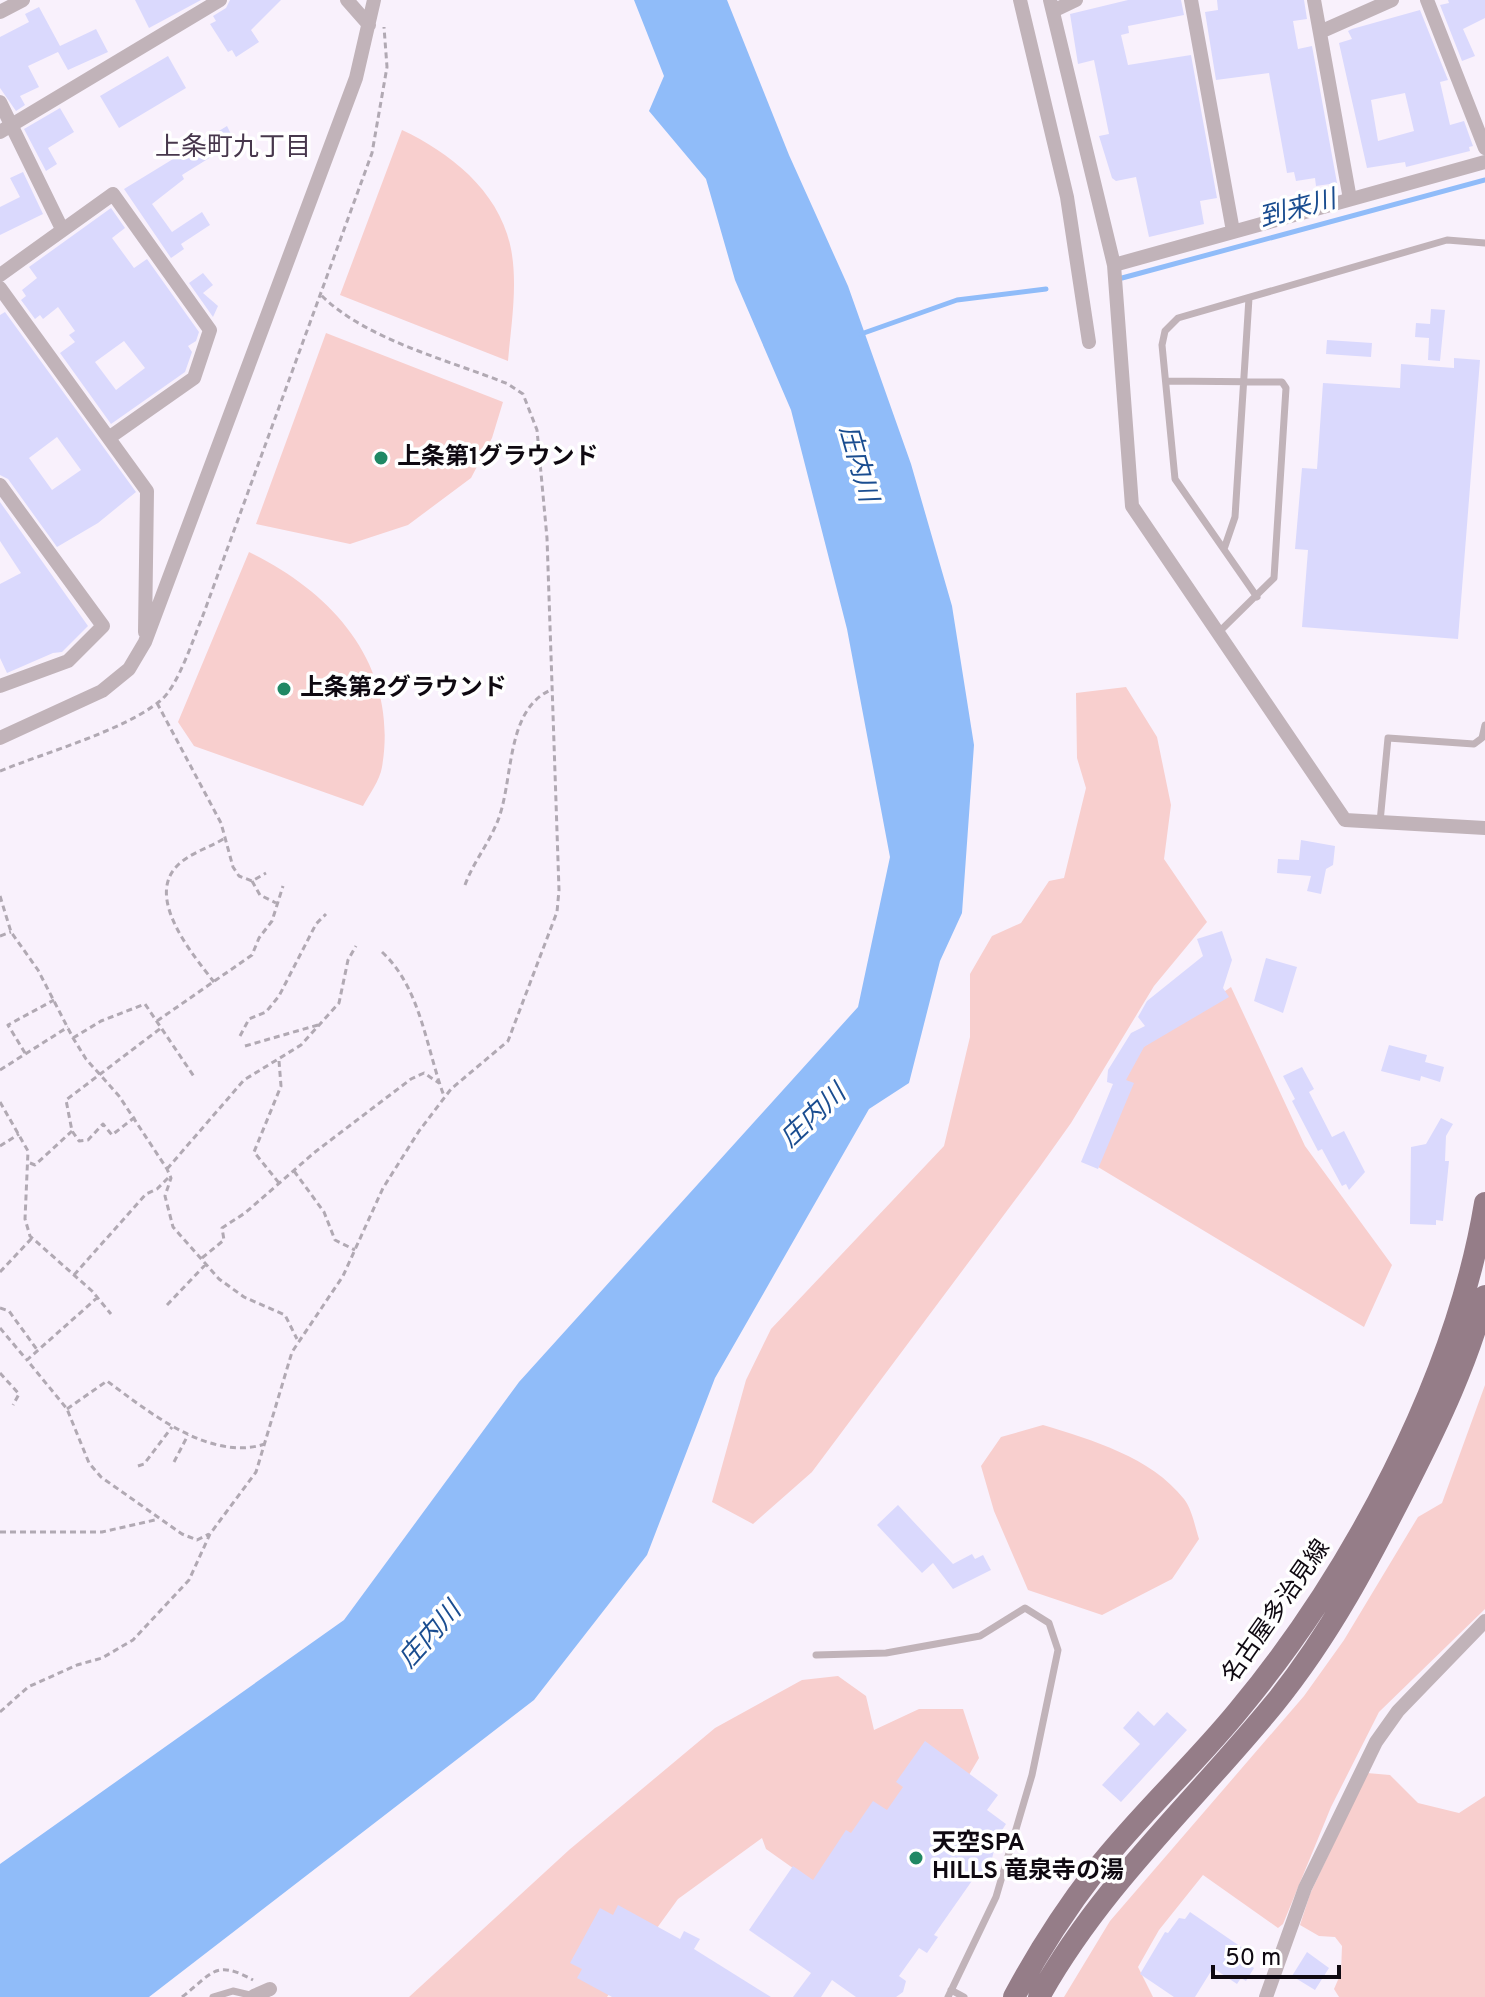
<svg xmlns="http://www.w3.org/2000/svg" width="1485" height="1997" font-family="Overpass,'Noto Sans JP',sans-serif">
  <style>
    .green { fill: #f8cfce }
    .water { fill: #90bcf9 }
    .lines { fill: none; stroke-linecap: round; stroke-linejoin: round }
    .stream { stroke: #90bcf9; stroke-width: 5 }
    .building { fill: #dad9fd; fill-rule: evenodd }
    .path { stroke: #b1a9b3; stroke-width: 3; stroke-dasharray: 6 4; stroke-linecap: butt }
    .service { stroke: #c1b3b9; stroke-width: 7 }
    .minor { stroke: #c1b3b9; stroke-width: 14 }
    .primary { stroke: #957d88; stroke-width: 22 }
    .poi-dot { fill: #208864; stroke: #fff; stroke-width: 3 }
    .labels { text-anchor: middle; dominant-baseline: central; stroke-width: 7; stroke-linejoin: round; paint-order: stroke }
    .poi-label { font-size: 24px; font-weight: bold; fill: #0f0911; stroke: #fff; text-anchor: start }
    .street-label { font-size: 24px; fill: #0f0911; stroke: #fff }
    .neighbourhood-label { font-size: 26px; fill: #47374c; stroke: #fff }
    .water-label { font-size: 26px; font-style: italic; fill: #1a4d90; stroke: #fff }
  </style>
  <rect width="100%" height="100%" fill="#f9f1fc"/>
  <path class="green" d="M402,130C451,153 500,192 511,249C518,285 511,326 508,361L340,295Z
    M326,333L503,402L492,438L471,478L408,525L350,544L256,524Z
    M249,552C334,593 399,666 382,767C380,780 369,795 363,806L194,746L178,722Z
    M1126,687L1157,737L1171,805L1164,859L1207,922L1154,986L1071,1123L1039,1168L812,1472L753,1524L712,1502L746,1380L771,1329L944,1146L970,1037V974L992,936L1021,923L1049,881L1064,878L1086,788L1077,758L1076,693Z
    M1231,987L1305,1146L1392,1265L1364,1327L1093,1164L1136,1052Z
    M1485,1385V1609L1379,1712L1331,1807L1283,1924L1278,1928L1203,1875L1159,1930L1138,1967L1153,1997H1064L1110,1921L1304,1696L1344,1640L1418,1517L1442,1503Z
    M1043,1425C1092,1440 1151,1457 1184,1499C1192,1509 1195,1527 1199,1539L1172,1579L1102,1615L1028,1590L994,1511L981,1466L1001,1437Z
    M838,1676L866,1696L874,1730L919,1709H963L979,1758L938,1827L814,1883L766,1849L762,1838L678,1899L607,1997H409L569,1850L715,1728L802,1680Z
    M1367,1773L1390,1775L1418,1803L1459,1813L1485,1796V1997H1339L1334,1989L1341,1973L1342,1946L1335,1937L1319,1936L1300,1925L1310,1894Z"/>
  <path class="water" d="M634,0H727L789,155L848,286L911,464L952,606L974,745L962,913L940,961L909,1083L869,1109L715,1378L647,1555L534,1700L149,1997H0V1864L344,1620L519,1382L858,1007L890,857L847,629L791,410L735,280L706,179L649,111L664,76Z"/>
  <g class="lines">
    <path class="stream" d="M1122,278L1485,180
      M861,334L957,300L1046,289"/>
  </g>
  <path class="building" d="M135,0H201L149,28Z
    M230,0H281L251,30L259,42L236,57L232,50L228,52L210,24L216,21L213,16L226,8Z
    M1128,0H1181L1184,15L1128,26L1129,33L1121,35L1128,65L1191,55L1217,198L1200,201L1204,224L1149,237L1136,177L1116,181L1112,178L1099,136L1109,134L1094,60L1078,64L1070,14Z
    M1217,0H1304L1307,19L1293,21L1298,49L1312,46L1337,183L1316,186L1315,178L1296,181L1294,172L1287,173L1269,73L1216,80L1205,12L1218,10Z
    M1448,0H1485V18L1463,29L1475,56L1462,61L1440,5L1449,3Z
    M39,7L60,46L96,29L108,52L68,70L58,52L28,66L39,87L20,96L25,105L16,111L0,88V37L29,22L25,14Z
    M1420,10L1448,80L1440,82L1450,125L1464,121L1473,146L1469,147L1470,151L1406,167L1405,162L1367,168L1339,43L1352,39L1348,31L1352,29ZM1405,93L1414,131L1378,141L1371,100Z
    M168,56L186,88L119,128L100,96Z
    M60,108L74,132L48,148L57,164L46,171L24,129Z
    M227,126L235,142L182,175L184,179L152,204L172,232L202,212L210,225L181,244L184,249L171,258L124,189Z
    M23,172L43,214L0,235V207L20,197L10,178Z
    M111,208L125,228L112,238L134,268L147,259L199,332L196,341L188,346L192,352L185,372L111,424L60,353L75,342L69,335L75,331L58,307L43,319L40,315L35,319L21,300L26,296L22,290L37,278L29,267ZM124,341L145,368L116,390L95,362Z
    M203,273L213,285L203,293L218,306L213,317L189,283Z
    M1431,309L1445,310L1440,361L1428,360L1429,338L1415,337L1416,323L1430,324Z
    M5,312L136,492L98,523L57,547L8,479L0,475V315ZM57,437L81,470L52,490L29,458Z
    M1327,340L1372,343L1371,357L1326,354Z
    M1454,358L1480,360L1458,639L1302,627L1308,550L1295,549L1302,468L1317,469L1323,383L1400,388L1401,364L1454,368Z
    M0,502L88,626L62,652L53,653L7,673L0,658V584L21,573L0,541Z
    M1301,840L1335,846L1333,865L1326,869L1321,894L1307,891L1311,876L1277,873L1278,859L1299,860Z
    M1222,931L1232,960L1223,988L1229,997L1144,1047L1126,1080L1134,1083L1098,1169L1081,1162L1113,1084L1107,1082L1108,1070L1131,1033L1145,1026L1138,1017L1147,1001L1203,956L1197,939Z
    M1266,958L1297,967L1283,1013L1254,1001Z
    M1389,1045L1427,1055L1425,1062L1444,1067L1440,1082L1421,1076L1420,1081L1381,1071Z
    M1302,1067L1314,1089L1309,1092L1332,1137L1344,1131L1365,1172L1349,1190L1346,1184L1342,1186L1322,1149L1318,1151L1292,1101L1295,1099L1283,1076Z
    M1441,1118L1453,1124L1446,1136L1445,1161H1449L1443,1221L1436,1220V1225L1410,1224L1411,1147L1426,1144Z
    M898,1505L953,1564L972,1554L975,1559L983,1555L991,1570L953,1589L933,1563L922,1573L877,1525Z
    M1138,1711L1154,1726L1167,1712L1187,1730L1121,1802L1102,1785L1140,1744L1123,1728Z
    M925,1741L998,1795L987,1810L1006,1824L997,1838L990,1867L982,1879L976,1875L934,1935L938,1937L927,1953L919,1948L899,1976L906,1981L903,1992L896,1997H856L832,1980L821,1997H793L811,1973L749,1930L793,1866L813,1880L846,1830L851,1833L873,1801L887,1810L903,1787L896,1782Z
    M618,1905L680,1939L684,1931L700,1939L694,1949L771,1997H612L577,1978L582,1969L570,1963L600,1908L613,1915Z
    M1190,1912L1247,1951L1241,1959L1254,1968L1246,1981L1241,1978L1237,1984L1213,1968L1195,1997H1174L1140,1974L1165,1932L1168,1933L1179,1918L1185,1919Z
    M1307,1952L1329,1968L1315,1990L1292,1976Z"/>
  <g class="lines">
    <path class="path" d="M157,703L221,823L233,867L239,876L252,881L266,873
      M0,771C44,753 125,730 160,701C178,687 193,639 202,618L372,153L387,67L384,27
      M252,881L260,895L276,903
      M465,885C473,863 487,846 496,825C515,784 503,709 553,689
      M0,896L11,932L38,970L73,1038L86,1059L119,1096L167,1169L171,1178L165,1196L173,1227L180,1235L219,1279L244,1297L285,1315L297,1339
      M0,936L11,932
      M382,952C421,988 426,1048 444,1096
      M214,982C194,956 146,900 176,867C187,854 211,847 225,838
      M157,1021L252,955L259,938L272,921L283,886
      M240,1036L249,1019L266,1012L279,996L316,924L326,914
      M73,1038L101,1021L145,1004L195,1078
      M245,1046L318,1025
      M25,1053L8,1025L54,1000
      M279,1061L281,1086L254,1152L279,1183
      M0,1070L68,1027
      M0,1102L28,1151L25,1219L30,1236L92,1291L111,1314
      M135,1117L112,1135L103,1124L88,1140L79,1141L72,1131L66,1100L161,1028
      M0,1146L19,1134
      M30,1163L35,1165L72,1131
      M167,1169L244,1080L301,1045L339,1003L348,960L356,946
      M294,1171L324,1212L335,1240L355,1250
      M202,1258L224,1240L222,1228L245,1213L315,1152L411,1079L424,1073L439,1083
      M0,1272L32,1238
      M74,1275L146,1194L157,1189L170,1176
      M98,1297L27,1360L67,1409L89,1463L101,1477L182,1534L197,1540L209,1534
      M167,1305L206,1264
      M0,1308L9,1311L38,1351
      M0,1328L26,1359
      M0,1373L19,1394L13,1405
      M67,1409L107,1381C149,1412 210,1462 265,1444
      M174,1462L188,1435
      M138,1466L144,1464L172,1427
      M0,1532H102L155,1520
      M0,1712L28,1687L77,1665L102,1658L133,1640L189,1580L210,1534L256,1472L292,1352L343,1276L383,1188L419,1131L451,1089L508,1041L557,912L559,890L547,538L537,430L523,394L508,384C449,360 366,340 321,295
      M182,1997C213,1973 215,1959 253,1980"/>
    <path class="service" d="M1166,381L1282,382L1286,388L1274,578L1218,633
      M1224,549L1235,517L1249,298
      M1257,597L1175,479L1162,345L1165,331L1178,318L1447,240L1485,243
      M1380,822L1388,738L1474,744L1482,738L1485,725
      M816,1655L886,1653L980,1636L1025,1608L1049,1623L1058,1650L1032,1775L996,1897L948,1997
      M951,1990L964,1997
      M213,1997L233,1991L254,1996"/>
    <path class="minor" d="M347,0L369,25
      M1020,0L1067,197L1089,342
      M1050,0L1114,265L1485,162
      M1191,0L1233,231
      M1314,0L1350,199
      M1427,0L1485,148
      M1053,11L1076,0
      M0,12L23,0
      M1320,32L1392,0
      M0,102L62,229
      M0,132L220,0
      M1114,265L1132,506L1345,820L1485,828
      M0,275L113,194L210,330L194,378L110,437
      M0,288L147,491L145,632
      M0,485L103,626L68,661L0,686
      M0,738L102,691L129,669L145,642L356,78L374,0
      M254,1996L270,1989
      M1266,1997L1305,1888L1376,1742L1398,1711L1485,1621"/>
    <path class="primary" d="M1014,1997C1038,1952 1065,1910 1096,1870C1140,1814 1193,1766 1238,1711C1352,1574 1456,1379 1485,1203
      M1039,1997C1101,1885 1194,1802 1274,1704C1330,1635 1369,1560 1409,1481C1439,1422 1468,1361 1485,1296"/>
  </g>
  <g class="poi-dot">
    <circle cx="381" cy="458" r="8"/>
    <circle cx="284" cy="689" r="8"/>
    <circle cx="916" cy="1858" r="8"/>
  </g>
  <g class="labels">
    <g class="poi-label">
      <text x="397" y="458">上条第1グラウンド</text>
      <text x="300" y="689">上条第2グラウンド</text>
      <text x="932" y="1844">天空SPA<tspan x="932" dy="28">HILLS 竜泉寺の湯</tspan></text>
    </g>
    <g class="street-label">
      <text transform="translate(1277 1612) rotate(-55)">名古屋多治見線</text>
    </g>
    <g class="neighbourhood-label">
      <text x="233" y="148">上条町九丁目</text>
    </g>
    <g class="water-label">
      <text transform="translate(1298 210) rotate(-15)">到来川</text>
      <text transform="translate(857 464) rotate(74)">庄内川</text>
      <text transform="translate(814 1117) rotate(-43)">庄内川</text>
      <text transform="translate(431 1636) rotate(-48)">庄内川</text>
    </g>
  </g>
  <path d="M1213 1965v12h126v-12" fill="none" stroke="#0f0911" stroke-width="4"/>
  <text x="1225" y="1965" font-size="24" fill="#0f0911" stroke="#ffffff" stroke-width="6" paint-order="stroke">50 m</text>
</svg>
